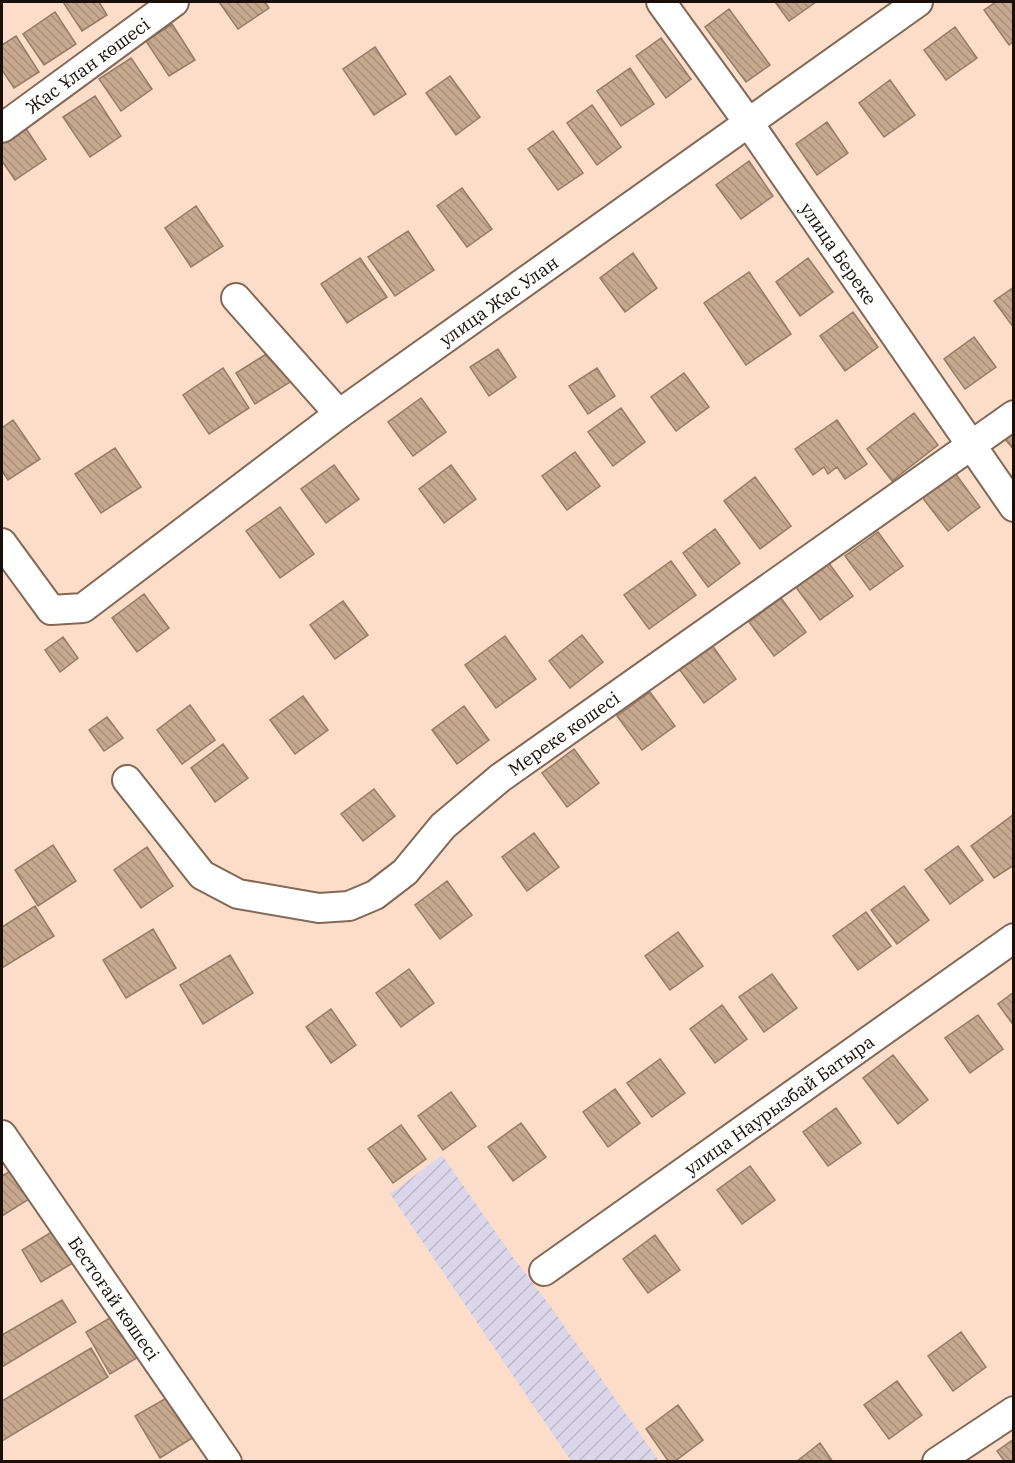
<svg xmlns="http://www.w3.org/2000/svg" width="1015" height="1463" font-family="'IBM Plex Serif',serif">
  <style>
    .industrial { fill: url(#industrial-furrows) }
    .building { fill: url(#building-back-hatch); stroke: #957c67; stroke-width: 1.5 }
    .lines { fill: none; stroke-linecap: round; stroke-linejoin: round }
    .minor-casing { stroke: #836856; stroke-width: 32 }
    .minor { stroke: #fff; stroke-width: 28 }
    .labels { text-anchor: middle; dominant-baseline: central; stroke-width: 6; stroke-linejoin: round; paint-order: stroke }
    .street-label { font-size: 18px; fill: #190e08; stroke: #fcddc9 }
  </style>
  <defs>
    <pattern id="industrial-furrows" width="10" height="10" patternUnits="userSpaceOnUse" patternTransform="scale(1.5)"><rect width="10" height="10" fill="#dcd6eb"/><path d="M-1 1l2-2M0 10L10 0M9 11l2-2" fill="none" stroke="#bcb6c8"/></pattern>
    <pattern id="building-back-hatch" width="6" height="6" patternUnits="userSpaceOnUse" patternTransform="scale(1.5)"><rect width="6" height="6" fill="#c7a98f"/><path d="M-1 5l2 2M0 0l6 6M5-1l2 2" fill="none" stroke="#aa907a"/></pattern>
  </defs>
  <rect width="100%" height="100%" fill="#fcddc9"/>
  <path class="industrial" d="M442,1155L512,1256L550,1306L659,1461H571L390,1194Z"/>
  <path class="building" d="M63,2H99L107,15L82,31Z
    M219,2H265L269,8L238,29Z
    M775,2H816L789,21Z
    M996,2H1014V41L1009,45L984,10Z
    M729,9L770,65L746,82L705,27Z
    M55,12L76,44L44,65L23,34Z
    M172,24L195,60L169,76L146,41Z
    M955,27L977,58L946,80L924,50Z
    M16,36L39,72L14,88L2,70V45Z
    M661,38L691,79L666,98L636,56Z
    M375,47L406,94L374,115L343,69Z
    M131,58L152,89L121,111L99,79Z
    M630,68L654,104L621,126L597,91Z
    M450,76L480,117L456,135L426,93Z
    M890,80L915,115L884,137L859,103Z
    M95,96L121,136L90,157L63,117Z
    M592,105L621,147L597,165L567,123Z
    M827,122L848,153L817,175L796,144Z
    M25,127L46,159L15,180L2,161V143Z
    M553,131L583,173L558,190L528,149Z
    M749,161L773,196L741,219L716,185Z
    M462,188L492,229L467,247L437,206Z
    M196,206L223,246L191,267L165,228Z
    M408,231L434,270L395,296L368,257Z
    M633,253L657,288L625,312L600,278Z
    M360,258L387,297L347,323L321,284Z
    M808,258L833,292L800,316L776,282Z
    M749,272L791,334L746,365L704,303Z
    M1014,287V328L994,301Z
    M853,312L878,347L845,371L820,336Z
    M974,337L996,367L965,389L944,359Z
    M276,348L295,379L255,404L236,373Z
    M498,349L516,377L489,396L470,367Z
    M223,368L249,408L209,434L183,395Z
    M597,368L615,396L588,414L569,386Z
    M684,373L709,407L676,431L651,397Z
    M421,398L446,432L413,456L388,422Z
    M621,408L645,442L613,466L588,432Z
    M914,413L938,445L892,481L867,449Z
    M13,420L40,459L8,480L2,471V428Z
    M837,420L867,464L845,479L837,467L828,474L824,467L813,475L795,449Z
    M1014,432V450L1005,439Z
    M115,448L141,487L101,513L75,474Z
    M575,452L600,486L567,510L542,476Z
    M334,465L359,499L326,523L301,489Z
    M451,465L476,499L444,523L419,489Z
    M955,473L980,507L948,531L922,497Z
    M755,477L791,526L760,549L724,501Z
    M280,507L314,554L280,578L246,531Z
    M715,529L740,563L708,587L683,553Z
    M878,532L903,566L870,590L845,556Z
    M671,561L696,595L649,629L624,595Z
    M828,562L853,596L820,620L795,586Z
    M144,594L169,628L137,652L112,618Z
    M781,598L806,632L774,656L749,622Z
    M343,601L368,635L335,659L310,625Z
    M582,635L603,662L570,688L549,661Z
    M505,636L536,679L496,708L465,665Z
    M63,637L78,658L60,672L45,650Z
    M712,645L736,679L704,703L679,669Z
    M650,692L675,726L642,750L617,716Z
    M303,696L328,730L295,754L270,720Z
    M190,705L215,740L182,764L157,730Z
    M464,706L489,740L457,764L432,730Z
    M107,717L123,738L104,751L89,730Z
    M223,744L248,778L215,802L191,768Z
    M574,749L599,783L567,807L542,773Z
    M374,789L395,816L363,841L341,814Z
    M1013,815L1014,865L994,878L971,846Z
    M534,833L559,867L527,891L502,857Z
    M53,845L76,881L38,906L15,870Z
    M958,846L983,880L950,904L925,870Z
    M147,847L173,886L141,908L114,870Z
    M447,881L472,915L440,939L415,905Z
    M904,886L929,920L897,944L871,910Z
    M35,906L54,936L2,968V927Z
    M866,912L891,946L858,970L833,936Z
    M153,929L176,968L126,998L103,960Z
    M678,932L703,966L670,990L645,956Z
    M230,955L253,993L203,1024L180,985Z
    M409,969L434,1003L401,1027L376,993Z
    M772,974L797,1008L764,1032L739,997Z
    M1014,992V1026L998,1004Z
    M722,1005L747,1039L715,1063L690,1029Z
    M331,1009L356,1045L331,1063L306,1027Z
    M978,1015L1003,1049L970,1073L945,1038Z
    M893,1055L928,1100L898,1124L863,1078Z
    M660,1059L685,1093L652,1117L627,1083Z
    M615,1089L640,1123L608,1147L583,1112Z
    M451,1092L476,1126L443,1150L418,1116Z
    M836,1108L861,1143L828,1166L803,1132Z
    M521,1123L546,1157L513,1181L488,1147Z
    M401,1125L426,1159L393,1183L368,1149Z
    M750,1166L775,1200L742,1224L717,1190Z
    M17,1167L34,1196L2,1216V1176Z
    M58,1228L78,1260L41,1282L22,1250Z
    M655,1235L680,1270L648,1293L623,1259Z
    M62,1300L76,1322L2,1367V1335Z
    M120,1312L145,1353L110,1374L86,1332Z
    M961,1332L986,1367L953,1391L928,1356Z
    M91,1348L108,1377L2,1441V1401Z
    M897,1381L922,1415L889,1439L864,1405Z
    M170,1396L194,1437L160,1458L135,1416Z
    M678,1405L703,1440L674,1462H669L646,1429Z
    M1014,1439V1462H1005L997,1451Z
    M820,1443L833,1462H796Z"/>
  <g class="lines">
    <defs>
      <g id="minor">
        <path id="s1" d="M661,2L748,122L1014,507"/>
        <path id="s2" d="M2,128L174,2"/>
        <path d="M236,298L339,414"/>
        <path id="s3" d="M2,543L51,610L83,608L339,414L918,2"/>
        <path id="s4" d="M127,780L202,875L238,894L319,908L349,906L375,895L405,872L443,826L500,778L1014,415"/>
        <path id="s5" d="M2,1135L227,1462"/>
        <path id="s6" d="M544,1271L1014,938"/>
        <path d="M937,1462L1014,1411"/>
      </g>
    </defs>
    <use href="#minor" class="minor-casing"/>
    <use href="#minor" class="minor"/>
  </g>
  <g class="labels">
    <g class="street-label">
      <text stroke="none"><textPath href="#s2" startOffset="106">Жас Ұлан көшесі</textPath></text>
      <text stroke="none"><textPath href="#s1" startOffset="308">улица Береке</textPath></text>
      <text stroke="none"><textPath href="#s3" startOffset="632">улица Жас Улан</textPath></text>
      <text stroke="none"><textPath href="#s4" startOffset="552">Мереке көшесі</textPath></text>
      <text stroke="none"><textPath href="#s6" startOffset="288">улица Наурызбай Батыра</textPath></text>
      <text stroke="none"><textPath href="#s5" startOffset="198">Бестоғай көшесі</textPath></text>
    </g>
  </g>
  <rect width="1015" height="1463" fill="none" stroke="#190e08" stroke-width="6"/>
</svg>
